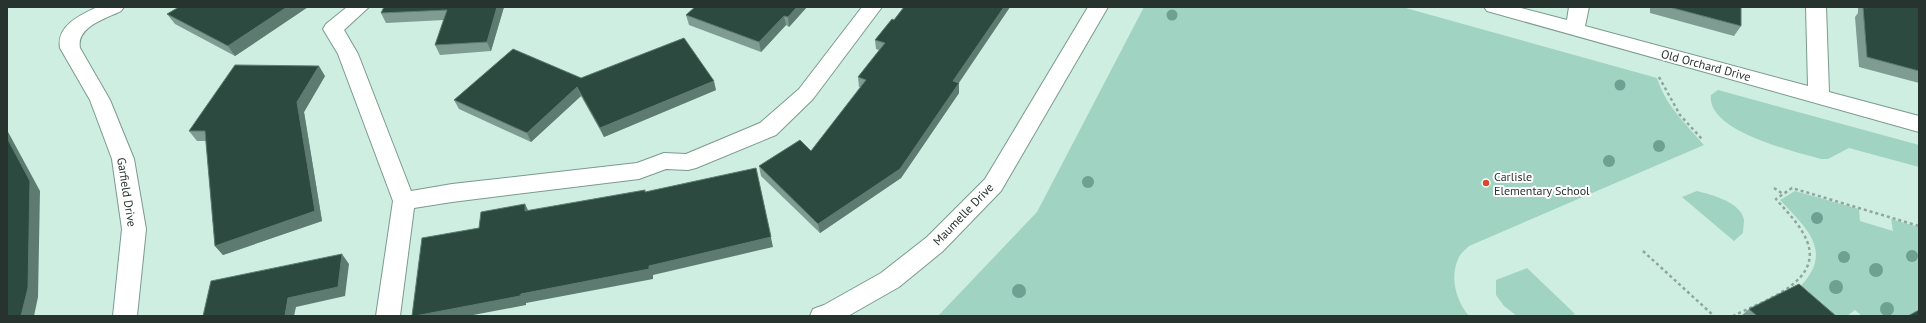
<svg xmlns="http://www.w3.org/2000/svg" width="1926" height="323" font-family="'PT Sans',sans-serif">
  <style>
    .green { fill: #a0d3c1 }
    .lines { fill: none; stroke-linecap: round; stroke-linejoin: round }
    .minor-casing { stroke: #7b9a8f; stroke-width: 2 }
    .path { stroke: #8ea69d; stroke-width: 2.5; stroke-dasharray: 3 3; stroke-linecap: butt }
    .minor { fill: #fff; fill-rule: evenodd }
    .tree { fill: #6fa091 }
    .wall { fill: #7e9c91 }
    .shaded-wall { fill: #5d7b71 }
    .building { fill: #2d4a40; stroke: #5d7b71 }
    .poi-dot { fill: #d64b2d; stroke: #fff; stroke-width: 1.5 }
    .labels { text-anchor: middle; dominant-baseline: central; stroke-width: 4; stroke-linejoin: round; paint-order: stroke }
    .street-label { font-size: 12px; fill: #27332f; stroke: #fff }
    .poi-label { font-size: 12px; fill: #27332f; stroke: #fff; text-anchor: start }
  </style>
  <rect width="100%" height="100%" fill="#ceeee2"/>
  <path class="green" d="M1144,7H1402L1657,78C1666,106 1685,123 1704,145L1469,246C1466,249 1461,253 1459,257C1449,277 1456,301 1469,316H938L1037,212Z
    M1718,90L1919,145V167L1849,148L1828,159H1821C1796,152 1706,131 1711,95Z
    M1697,191C1712,195 1741,202 1744,220C1744,224 1743,229 1743,233L1734,241L1682,197Z
    M1795,191L1859,209L1860,221L1893,231L1891,219L1919,227V314L1915,316H1862L1855,310L1847,316H1834L1800,287C1834,251 1807,229 1780,200Z
    M1527,268L1575,314L1570,316H1517L1504,306L1496,295V280Z"/>
  <g class="lines">
    <defs>
      <path id="minor" d="M97,7H124L121,11C105,19 76,27 80,48L110,100L134,159L146,229L137,316H113L122,229L112,159L90,100L60,48C56,26 80,15 97,7Z
        M347,7H369L344,30L358,54L411,191L452,184L637,163L664,153L686,154L760,123L799,89L862,7H882L813,99L776,135L696,168L688,170L666,169L639,179L452,202L414,208L400,316H376L393,201L338,54L323,29L326,24Z
        M1088,7H1108L1001,191L943,251L899,287L848,316H810L813,309L824,305L881,273L927,237L985,179Z
        M1484,7H1517L1567,20L1569,7H1589L1585,26L1808,86L1806,7H1826L1829,92L1919,116V132L1487,11Z"/>
    </defs>
    <use href="#minor" class="minor-casing"/>
    <path class="path" d="M1659,77L1680,115L1702,139
      M1774,188L1783,194
      M1643,251L1714,316
      M1733,316C1765,300 1831,280 1803,233C1796,220 1785,210 1776,199L1792,188L1919,226"/>
    <use href="#minor" class="minor"/>
  </g>
  <g class="tree">
    <circle cx="1172" cy="15" r="5.5"/>
    <circle cx="1620" cy="85" r="5.5"/>
    <circle cx="1659" cy="146" r="6"/>
    <circle cx="1609" cy="161" r="6"/>
    <circle cx="1088" cy="182" r="6"/>
    <circle cx="1817" cy="218" r="6"/>
    <circle cx="1912" cy="256" r="6"/>
    <circle cx="1844" cy="257" r="6"/>
    <circle cx="1876" cy="270" r="7"/>
    <circle cx="1836" cy="287" r="7"/>
    <circle cx="1019" cy="291" r="7"/>
    <circle cx="1887" cy="309" r="7"/>
  </g>
  <path class="wall" d="M308,7L235,56L175,24L167,14Z
    M384,7H504L491,51L440,55L435,45L444,20L386,23L381,13Z
    M695,7H807L789,27L786,25L761,52L689,25L686,15Z
    M904,7H1010L959,83V93L901,178L820,233L761,176L759,166L811,151L861,87H859L858,77L879,50L876,49L875,40L894,20Z
    M1650,7H1741V26L1734,36L1650,13Z
    M1858,7H1919V83L1859,67L1855,17L1858,13Z
    M325,76L304,112L322,221L223,255L215,246L206,141H197L189,131Z
    M581,78L716,90L604,137L581,96L531,142L459,109L454,100Z
    M1749,309L1836,316H1741Z"/>
  <path class="shaded-wall" d="M287,7H308L235,56L228,46Z
    M497,7H504L491,51L487,42Z
    M797,7H807L789,27L788,17Z
    M1004,7H1010L953,91V81Z
    M784,16L786,25L761,52L759,42Z
    M319,66L325,76L304,112L322,221L223,255L215,246L297,102Z
    M714,81L716,90L604,137L600,128Z
    M959,83V93L901,178L820,233L818,224Z
    M577,87L581,96L531,142L527,133Z
    M7,130L40,191L38,297L34,316H21L7,138Z
    M756,168L773,247L653,275V279L526,303V305L468,316H415L521,294L649,266Z
    M525,204L530,214L525,211Z
    M342,254L349,264L345,296L296,307L294,316H285L288,298Z"/>
  <path class="building" d="M179,7H287L228,46L167,14Z
    M384,7H497L487,42L435,45L447,10L381,13Z
    M695,7H797L788,17L784,16L759,42L686,15Z
    M904,7H1004L953,81L959,83L900,169L818,224L759,166L800,140L811,151L866,80L858,77L885,43L875,40L892,19L894,20Z
    M1669,7H1741V26Z
    M1863,7L1867,8V7H1919V71L1867,57Z
    M684,38L714,81L600,128L577,87L527,133L454,100L513,49L581,78Z
    M235,65L319,66L297,102L315,211L215,246L205,131H189Z
    M7,138L30,181L28,288L21,316H7Z
    M756,168L771,237L649,266V269L521,294L520,296L415,316H412L422,238L479,228L481,212L525,204V211L645,190V192Z
    M342,254L338,287L288,298L285,316H203L211,281Z
    M1799,284L1836,316H1757L1749,309Z
    M1919,310V316H1908Z"/>
  <circle class="poi-dot" cx="1486" cy="183" r="4"/>
  <g class="labels">
    <g class="street-label">
      <text transform="translate(1706 65) rotate(15)">Old Orchard Drive</text>
      <text transform="translate(127 192) rotate(81)">Garfield Drive</text>
      <text transform="translate(963 214) rotate(-46)">Maumelle Drive</text>
    </g>
    <g class="poi-label">
      <text x="1494" y="176">Carlisle<tspan x="1494" dy="14">Elementary School</tspan></text>
    </g>
  </g>
  <rect width="1926" height="323" fill="none" stroke="#27332f" stroke-width="16"/>
</svg>
